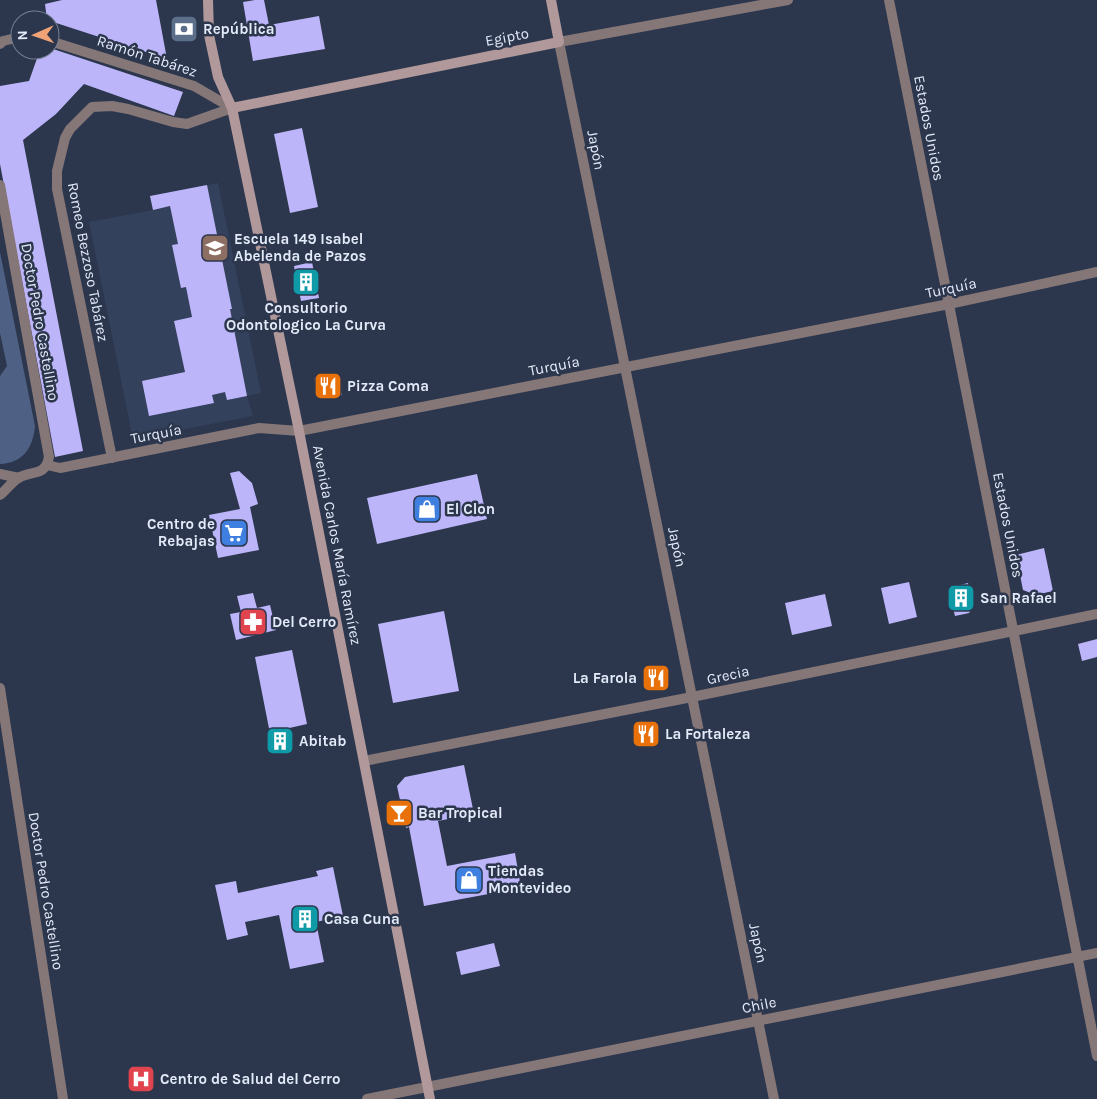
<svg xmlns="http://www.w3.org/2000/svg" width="1097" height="1099" font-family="Karla,sans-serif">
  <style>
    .built { fill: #34415d }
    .green { fill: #4e6084 }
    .building { fill: #bdb5f9 }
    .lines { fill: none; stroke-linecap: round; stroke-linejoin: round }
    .service { stroke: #857677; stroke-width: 10 }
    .pedestrian { stroke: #857677; stroke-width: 10 }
    .minor { stroke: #857677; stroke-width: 10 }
    .tertiary { stroke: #857677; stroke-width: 10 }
    .secondary { stroke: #b1989a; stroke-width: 10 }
    .labels { text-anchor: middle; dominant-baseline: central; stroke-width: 5; stroke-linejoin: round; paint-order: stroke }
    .poi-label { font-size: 15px; font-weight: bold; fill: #e3eaf9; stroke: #2c374d; text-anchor: start }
    .street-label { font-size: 15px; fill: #e3eaf9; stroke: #2c374d }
  </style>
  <rect width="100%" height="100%" fill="#2c374d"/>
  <path class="built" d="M218,183L261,393L247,396L253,416L133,439L89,222L153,210L150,196Z"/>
  <path class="green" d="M0,252L35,426C33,448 23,463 0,464V376L7,366L0,333Z"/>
  <path class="building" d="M62,0H156L167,59L47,20L45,4Z
    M255,0H264L269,25L319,16L325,49L253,61L243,2Z
    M50,48L183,92L174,116L84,84L56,114L23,140L83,451L55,457L0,164V86L29,81L40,50H50Z
    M302,128L318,207L290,213L274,134Z
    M207,185L232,309H230L247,396L227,400L225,392L212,395L214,403L149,416L142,381L185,372L174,321L192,317L186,287L181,288L172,245L178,244L170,206L153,210L150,196Z
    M312,262L319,298L301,301L294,266Z
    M338,373L342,395L326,399L318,394L314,378Z
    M239,471L252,483L258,504L250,507L259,550L218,558L209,515L240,509L230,473Z
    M477,474L487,519L377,544L367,498Z
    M1044,548L1053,591L1036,595L1023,590L1016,555Z
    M909,582L917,617L889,624L881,588Z
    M968,583L973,607L969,613L955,616L948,588Z
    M253,593L257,608L270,605L276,630L236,640L230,614L241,612L237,596Z
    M825,594L832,626L792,635L785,603Z
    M444,611L459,691L393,703L378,624Z
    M1097,639V657L1082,661L1078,644Z
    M292,650L307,724L285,729L289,751L274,754L255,657Z
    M464,765L474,814L438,821L447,866L515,853L521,888L424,906L409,827L406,828L397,786L405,777Z
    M333,867L343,916L316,922L324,962L290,969L279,915L245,922L248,935L227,940L215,885L236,881L238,893L318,876L316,871Z
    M494,943L500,966L461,975L456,952Z"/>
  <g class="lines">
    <path class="service" d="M50,41L194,86L232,108
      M0,44L3,41L20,37
      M0,185L49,457C45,477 33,470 18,478C12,482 6,490 0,495
      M0,474L19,478"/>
    <path class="pedestrian" d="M112,458L57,189V171L65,138L70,129L92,107L112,106L128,109L173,122L187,124L232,108
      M47,465L60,468L259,428L299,431"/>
    <path class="minor" d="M889,0L1097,1056
      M559,42L788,0
      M299,431L949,304L1097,272
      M0,688L63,1099
      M692,697L774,1099
      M427,1087L1097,953"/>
    <path class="tertiary" d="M559,42L692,697
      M364,761L692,697L1097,614
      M367,1099L427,1087"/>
    <path class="secondary" d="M208,0L209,35L218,77L232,108L299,431L430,1099
      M232,108L559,42L551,0"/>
  </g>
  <defs>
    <symbol id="bank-square" viewBox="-11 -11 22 22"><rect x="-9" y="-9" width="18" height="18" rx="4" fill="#5c6f8a" stroke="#2c374d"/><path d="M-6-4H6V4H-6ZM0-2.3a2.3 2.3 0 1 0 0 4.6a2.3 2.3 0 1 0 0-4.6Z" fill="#fff"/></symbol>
    <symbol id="school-square" viewBox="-11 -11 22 22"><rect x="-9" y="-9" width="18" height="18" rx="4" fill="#8d6e63" stroke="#2c374d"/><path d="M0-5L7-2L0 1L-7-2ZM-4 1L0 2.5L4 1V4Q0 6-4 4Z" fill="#fff"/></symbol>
    <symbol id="building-square" viewBox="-11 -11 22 22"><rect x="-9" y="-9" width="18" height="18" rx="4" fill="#0f9aa8" stroke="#2c374d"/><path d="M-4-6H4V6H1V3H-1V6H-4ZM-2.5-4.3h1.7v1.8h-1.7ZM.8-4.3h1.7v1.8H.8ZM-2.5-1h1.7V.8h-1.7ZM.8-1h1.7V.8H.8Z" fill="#fff"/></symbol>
    <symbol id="restaurant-square" viewBox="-11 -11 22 22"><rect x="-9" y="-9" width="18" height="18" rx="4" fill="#e8710a" stroke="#2c374d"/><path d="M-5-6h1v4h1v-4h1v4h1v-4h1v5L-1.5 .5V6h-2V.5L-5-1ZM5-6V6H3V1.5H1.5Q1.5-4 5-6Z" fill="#fff"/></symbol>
    <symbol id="shop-square" viewBox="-11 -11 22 22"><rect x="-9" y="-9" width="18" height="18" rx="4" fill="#3f7fe0" stroke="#2c374d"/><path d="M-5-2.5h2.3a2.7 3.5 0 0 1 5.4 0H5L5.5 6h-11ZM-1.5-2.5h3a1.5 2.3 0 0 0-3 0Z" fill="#fff"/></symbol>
    <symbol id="supermarket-square" viewBox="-11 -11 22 22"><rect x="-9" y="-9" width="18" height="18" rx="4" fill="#3f7fe0" stroke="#2c374d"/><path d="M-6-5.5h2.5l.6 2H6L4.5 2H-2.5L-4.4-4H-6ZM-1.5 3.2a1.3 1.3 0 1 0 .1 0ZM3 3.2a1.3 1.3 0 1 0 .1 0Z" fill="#fff"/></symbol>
    <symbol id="pharmacy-square" viewBox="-11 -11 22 22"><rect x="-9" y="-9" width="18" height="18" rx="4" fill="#e0444e" stroke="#2c374d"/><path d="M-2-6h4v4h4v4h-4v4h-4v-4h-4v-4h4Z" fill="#fff"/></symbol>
    <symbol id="bar-square" viewBox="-11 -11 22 22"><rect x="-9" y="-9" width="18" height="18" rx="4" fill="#e8710a" stroke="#2c374d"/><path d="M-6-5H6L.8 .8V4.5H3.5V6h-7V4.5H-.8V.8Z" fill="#fff"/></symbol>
    <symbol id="hospital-square" viewBox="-11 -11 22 22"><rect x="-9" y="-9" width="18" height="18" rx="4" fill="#e0444e" stroke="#2c374d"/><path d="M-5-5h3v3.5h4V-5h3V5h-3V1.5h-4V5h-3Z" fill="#fff"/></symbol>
  </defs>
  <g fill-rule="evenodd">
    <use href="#bank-square" x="168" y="13" width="32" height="32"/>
    <use href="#school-square" x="199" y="232" width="32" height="32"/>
    <use href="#building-square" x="290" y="266" width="32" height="32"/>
    <use href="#restaurant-square" x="312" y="370" width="32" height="32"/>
    <use href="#shop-square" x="411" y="493" width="32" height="32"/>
    <use href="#supermarket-square" x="218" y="517" width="32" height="32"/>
    <use href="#building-square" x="945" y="582" width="32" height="32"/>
    <use href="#pharmacy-square" x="237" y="606" width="32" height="32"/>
    <use href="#restaurant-square" x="640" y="662" width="32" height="32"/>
    <use href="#restaurant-square" x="630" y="718" width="32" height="32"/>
    <use href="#building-square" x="264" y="725" width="32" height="32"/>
    <use href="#bar-square" x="383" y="797" width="32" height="32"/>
    <use href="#shop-square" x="453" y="864" width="32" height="32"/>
    <use href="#building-square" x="289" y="903" width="32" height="32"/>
    <use href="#hospital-square" x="125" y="1063" width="32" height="32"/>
  </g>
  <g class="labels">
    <g class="poi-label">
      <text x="203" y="29">República</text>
      <text x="234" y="239">Escuela 149 Isabel<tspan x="234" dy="17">Abelenda de Pazos</tspan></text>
      <text x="306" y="308" text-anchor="middle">Consultorio<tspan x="306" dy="17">Odontologico La Curva</tspan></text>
      <text x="347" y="386">Pizza Coma</text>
      <text x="446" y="509">El Clon</text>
      <text x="215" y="524" text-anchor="end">Centro de<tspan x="215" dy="17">Rebajas</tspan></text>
      <text x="980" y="598">San Rafael</text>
      <text x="272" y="622">Del Cerro</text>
      <text x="637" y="678" text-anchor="end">La Farola</text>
      <text x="665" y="734">La Fortaleza</text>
      <text x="299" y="741">Abitab</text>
      <text x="418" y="813">Bar Tropical</text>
      <text x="488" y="871">Tiendas<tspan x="488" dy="17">Montevideo</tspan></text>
      <text x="324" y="919">Casa Cuna</text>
      <text x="160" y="1079">Centro de Salud del Cerro</text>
    </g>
    <g class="street-label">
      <text transform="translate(507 37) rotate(-11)">Egipto</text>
      <text transform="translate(147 56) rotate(18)">Ramón Tabárez</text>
      <text transform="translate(929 128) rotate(79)">Estados Unidos</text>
      <text transform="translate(596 150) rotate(79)">Japón</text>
      <text transform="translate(88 262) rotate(79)">Romeo Bezzoso Tabárez</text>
      <text transform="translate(951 288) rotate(-12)">Turquía</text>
      <text transform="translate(40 322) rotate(80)">Doctor Pedro Castellino</text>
      <text transform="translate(554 366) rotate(-11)">Turquía</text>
      <text transform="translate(156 434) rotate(-11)">Turquía</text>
      <text transform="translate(1008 525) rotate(79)">Estados Unidos</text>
      <text transform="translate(337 545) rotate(79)">Avenida Carlos María Ramírez</text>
      <text transform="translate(677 547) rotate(78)">Japón</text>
      <text transform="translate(728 675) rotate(-12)">Grecia</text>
      <text transform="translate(46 891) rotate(81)">Doctor Pedro Castellino</text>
      <text transform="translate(758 943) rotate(78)">Japón</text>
      <text transform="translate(759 1005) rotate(-11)">Chile</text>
    </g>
  </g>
  <g transform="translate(35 35) rotate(268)"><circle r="24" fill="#2c374d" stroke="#757f92"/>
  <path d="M0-4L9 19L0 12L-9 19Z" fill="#efa376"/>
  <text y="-8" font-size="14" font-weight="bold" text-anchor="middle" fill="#e3eaf9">N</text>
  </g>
</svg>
